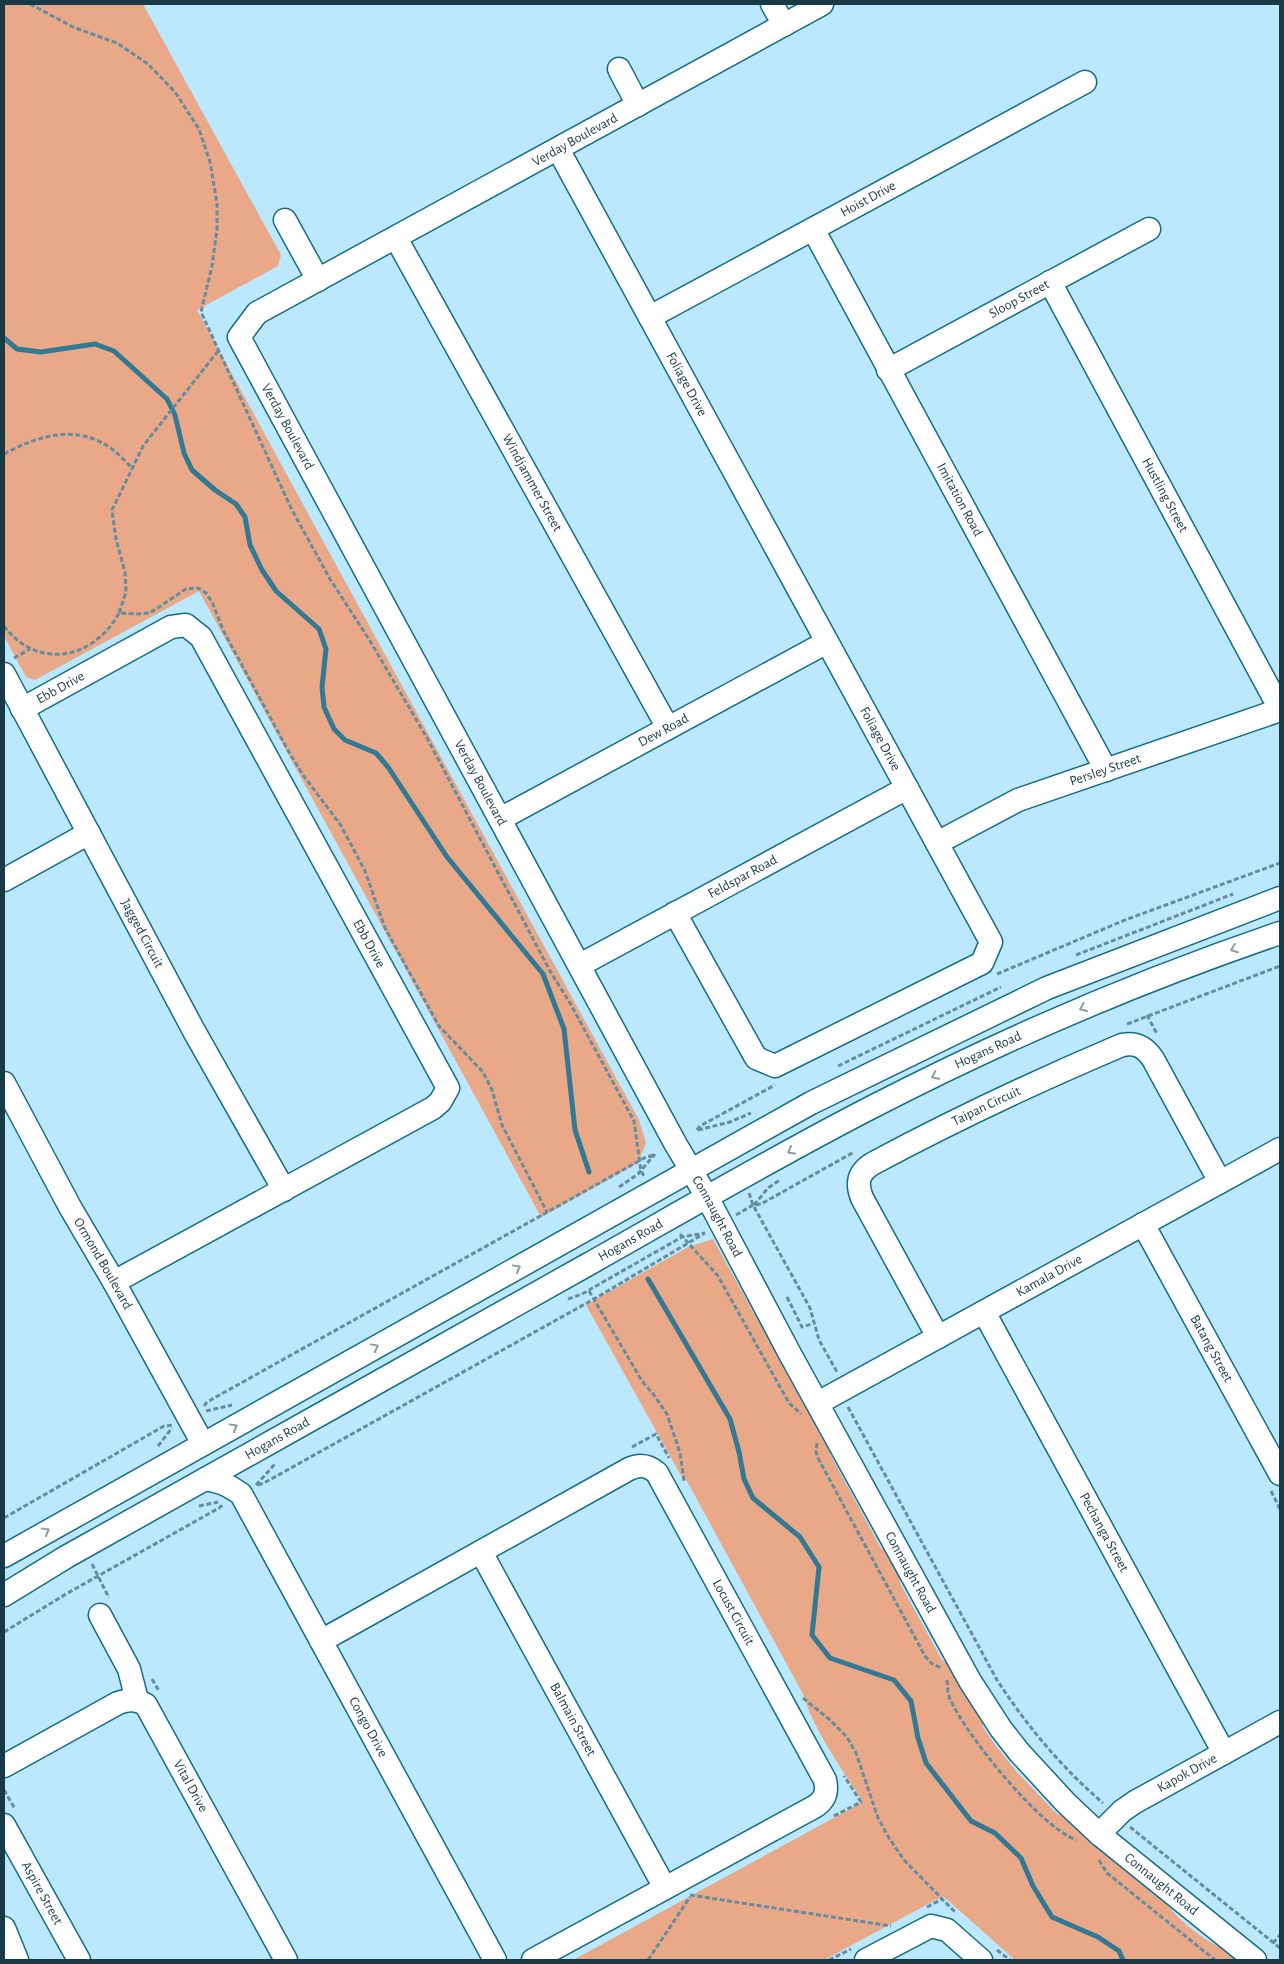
<svg xmlns="http://www.w3.org/2000/svg" width="1284" height="1964" font-family="'Alegreya Sans',sans-serif">
  <style>
    .green { fill: #e9a888 }
    .lines { fill: none; stroke-linecap: round; stroke-linejoin: round }
    .stream { stroke: #327994; stroke-width: 5 }
    .minor-casing { stroke: #146c8a; stroke-width: 25 }
    .path { stroke: #668d9d; stroke-width: 3; stroke-dasharray: 5 2.5; stroke-linecap: butt }
    .minor { stroke: #fff; stroke-width: 22 }
    .oneway { stroke: #8c9ca2 }
    .labels { text-anchor: middle; dominant-baseline: central; stroke-width: 4.5; stroke-linejoin: round; paint-order: stroke }
    .street-label { font-size: 14px; fill: #183946; stroke: #fff }
  </style>
  <rect width="100%" height="100%" fill="#bbe8fc"/>
  <path class="green" d="M4,4H143L281,255L278,266L197,310L639,1120L646,1143L638,1163L541,1217L199,591L35,680L26,677L4,636Z
    M713,1239L760,1324L830,1443V1454L881,1548C894,1556 900,1568 900,1583L942,1660L951,1665L982,1716L983,1727L996,1746L1016,1771L1057,1814L1067,1815L1155,1889L1176,1915L1189,1927L1205,1939L1243,1960H1015L943,1896L824,1960H573L863,1802C842,1769 814,1731 803,1694L687,1481L680,1474L586,1305L688,1247Z"/>
  <g class="lines">
    <path class="stream" d="M4,338L17,349L41,352L95,344L114,351L167,399L175,415L184,453L192,470L215,490L236,504L245,517L250,545L262,570L276,591L319,629L326,649L322,687L324,707L334,729L345,740L376,753L388,767L447,857L543,974L564,1029L575,1130L589,1172
      M648,1279L730,1419L739,1452L744,1479L753,1498L800,1537L819,1567L812,1635L830,1658L894,1680L911,1701L918,1738L926,1763L971,1821L995,1833L1021,1858L1033,1886L1052,1917L1098,1937L1119,1951L1123,1960"/>
    <defs>
      <g id="minor">
        <path d="M772,4L784,25"/>
        <path id="s1" d="M822,4L257,313L239,337L675,1143L707,1197L790,1354L970,1681L1001,1729L1019,1752L1066,1803L1099,1834L1255,1960"/>
        <path d="M619,69L638,105"/>
        <path id="s2" d="M558,149L991,942L982,963L775,1066L756,1058L675,913"/>
        <path d="M285,220L318,280"/>
        <path id="s3" d="M813,229L1106,770"/>
        <path id="s4" d="M396,238L668,728"/>
        <path id="s5" d="M1050,282L1280,709"/>
        <path id="s6" d="M650,317L1085,82"/>
        <path id="s7" d="M888,370L1149,229"/>
        <path id="s8" d="M4,674L194,1031L284,1190"/>
        <path id="s9" d="M22,709L171,627L186,625L201,637L448,1088L440,1102L433,1108L114,1282"/>
        <path id="s10" d="M500,819L827,642"/>
        <path id="s11" d="M937,843L1018,800L1280,710"/>
        <path d="M4,880L89,833"/>
        <path id="s12" d="M580,965L907,788"/>
        <path id="s13" d="M4,1083L70,1207L114,1282L203,1444"/>
        <path id="s14" d="M1143,1224L1280,1474"/>
        <path id="s15" d="M984,1312L1224,1753"/>
        <path id="s16" d="M938,1337L862,1198C856,1183 858,1173 872,1164C954,1120 1037,1081 1122,1045C1136,1042 1145,1047 1153,1059L1220,1182"/>
        <path id="s17" d="M818,1403L1280,1149"/>
        <path id="s18" d="M205,1479C220,1481 228,1485 241,1494L495,1960"/>
        <path id="s19" d="M481,1552L665,1888"/>
        <path d="M4,1556L811,1103L1047,988L1280,898"/>
        <path id="s20" d="M4,1595L66,1557C240,1460 413,1362 587,1265C683,1211 778,1155 876,1105C1006,1038 1142,980 1280,933"/>
        <path d="M100,1615L129,1669L137,1700"/>
        <path id="s21" d="M321,1641L629,1469C640,1464 648,1465 657,1473L825,1780C828,1793 824,1801 814,1807L533,1960"/>
        <path id="s22" d="M4,1766L118,1703C129,1699 137,1699 146,1705L286,1960"/>
        <path id="s23" d="M4,1825L79,1960"/>
        <path id="s24" d="M1099,1834L1122,1811L1135,1802L1280,1722"/>
        <path d="M4,1928L17,1960"/>
        <path d="M866,1960L931,1926L947,1930L981,1960"/>
      </g>
    </defs>
    <use href="#minor" class="minor-casing"/>
    <path class="path" d="M30,4L73,27L117,43L148,64L175,92L199,129L210,162L217,203V229L212,266L201,312L292,510L330,579L370,641L427,738L550,971L570,1003L634,1121L641,1171L644,1176
      M218,351L143,446L112,510L116,539L125,572L126,592L119,613L137,614L150,613L186,589L198,588L206,593L213,604L223,630L290,754L303,775L340,824L354,850L365,871L385,928L439,1026L483,1072L492,1090L502,1125L547,1212
      M4,454C37,436 75,424 109,447C118,453 125,461 132,468
      M4,626C38,671 94,659 119,613
      M14,658L30,649
      M1076,955L1233,894
      M997,974L1125,920L1280,863
      M1147,1015L1157,1034
      M1127,1024L1280,966
      M838,1066L1001,987
      M697,1130L700,1126L775,1085
      M698,1130L730,1122L751,1113
      M619,1187L638,1174L655,1154
      M749,1193L753,1205L810,1308L819,1340L837,1372
      M754,1205L768,1188L780,1180
      M736,1215L753,1205L761,1204L854,1152
      M680,1234L718,1276L789,1403L801,1414
      M589,1291L642,1381L654,1395L667,1414L680,1453L684,1481
      M787,1297L802,1327L815,1323
      M568,1299L582,1294L682,1237L705,1233
      M204,1406L207,1402L646,1157L654,1155
      M848,1407L997,1680C1027,1726 1062,1768 1103,1803
      M206,1411L232,1405
      M817,1443L816,1452L819,1460L925,1656L931,1663L941,1668
      M158,1446L172,1428
      M632,1447L656,1434L669,1458
      M256,1485L275,1464
      M258,1485L264,1483L594,1299L705,1233
      M1271,1491L1280,1509
      M199,1506L218,1502
      M4,1518L164,1426L173,1425
      M92,1564L109,1598
      M4,1632L66,1594L219,1508L224,1504
      M152,1679L159,1691
      M947,1680C948,1687 947,1693 950,1699C967,1736 1038,1825 1076,1840
      M803,1698L830,1720L847,1737L856,1753L878,1818L889,1838L904,1860L955,1912
      M4,1790L15,1809
      M834,1816L861,1802L844,1776
      M1130,1827L1280,1948
      M1099,1860L1107,1873L1215,1960
      M690,1895L891,1926
      M927,1907L942,1899
      M1273,1943L1280,1935
      M997,1950L1010,1960
      M648,1960L690,1897
      M829,1960L851,1949"/>
    <use href="#minor" class="minor"/>
  </g>
  <defs><path id="oneway-chevron" d="M-2-3.5L2.5 0L-2 3.5" fill="none" stroke-width="1.6" stroke-linecap="round" stroke-linejoin="round" transform="scale(1.25)"/></defs>
  <g class="oneway">
    <use href="#oneway-chevron" transform="translate(1234 949) rotate(160)"/>
    <use href="#oneway-chevron" transform="translate(1083 1008) rotate(157)"/>
    <use href="#oneway-chevron" transform="translate(935 1076) rotate(154)"/>
    <use href="#oneway-chevron" transform="translate(791 1151) rotate(151)"/>
    <use href="#oneway-chevron" transform="translate(517 1268) rotate(-29)"/>
    <use href="#oneway-chevron" transform="translate(375 1347) rotate(-29)"/>
    <use href="#oneway-chevron" transform="translate(234 1427) rotate(-29)"/>
    <use href="#oneway-chevron" transform="translate(46 1531) rotate(-29)"/>
  </g>
  <g class="labels">
    <g class="street-label">
      <text transform="translate(575 140) rotate(-29)">Verday Boulevard</text>
      <text stroke="none"><textPath href="#s6" startOffset="248">Hoist Drive</textPath></text>
      <text stroke="none"><textPath href="#s7" startOffset="149">Sloop Street</textPath></text>
      <text stroke="none"><textPath href="#s2" startOffset="268">Foliage Drive</textPath></text>
      <text stroke="none"><textPath href="#s1" startOffset="776">Verday Boulevard</textPath></text>
      <text stroke="none"><textPath href="#s4" startOffset="280">Windjammer Street</textPath></text>
      <text stroke="none"><textPath href="#s5" startOffset="242">Hustling Street</textPath></text>
      <text stroke="none"><textPath href="#s3" startOffset="308">Imitation Road</textPath></text>
      <text stroke="none"><textPath href="#s9" startOffset="44">Ebb Drive</textPath></text>
      <text stroke="none"><textPath href="#s10" startOffset="186">Dew Road</textPath></text>
      <text stroke="none"><textPath href="#s2" startOffset="672">Foliage Drive</textPath></text>
      <text stroke="none"><textPath href="#s11" startOffset="184">Persley Street</textPath></text>
      <text stroke="none"><textPath href="#s1" startOffset="1181">Verday Boulevard</textPath></text>
      <text stroke="none"><textPath href="#s12" startOffset="185">Feldspar Road</textPath></text>
      <text stroke="none"><textPath href="#s8" startOffset="294">Jagged Circuit</textPath></text>
      <text stroke="none"><textPath href="#s9" startOffset="554">Ebb Drive</textPath></text>
      <text stroke="none"><textPath href="#s20" startOffset="1125">Hogans Road</textPath></text>
      <text stroke="none"><textPath href="#s16" startOffset="326">Taipan Circuit</textPath></text>
      <text stroke="none"><textPath href="#s1" startOffset="1675">Connaught Road</textPath></text>
      <text stroke="none"><textPath href="#s20" startOffset="720">Hogans Road</textPath></text>
      <text stroke="none"><textPath href="#s13" startOffset="206">Ormond Boulevard</textPath></text>
      <text stroke="none"><textPath href="#s17" startOffset="264">Kamala Drive</textPath></text>
      <text stroke="none"><textPath href="#s14" startOffset="142">Batang Street</textPath></text>
      <text stroke="none"><textPath href="#s20" startOffset="315">Hogans Road</textPath></text>
      <text stroke="none"><textPath href="#s15" startOffset="251">Pechanga Street</textPath></text>
      <text stroke="none"><textPath href="#s1" startOffset="2080">Connaught Road</textPath></text>
      <text stroke="none"><textPath href="#s21" startOffset="542">Locust Circuit</textPath></text>
      <text stroke="none"><textPath href="#s19" startOffset="191">Balmain Street</textPath></text>
      <text stroke="none"><textPath href="#s18" startOffset="305">Congo Drive</textPath></text>
      <text stroke="none"><textPath href="#s24" startOffset="108">Kapok Drive</textPath></text>
      <text stroke="none"><textPath href="#s22" startOffset="252">Vital Drive</textPath></text>
      <text stroke="none"><textPath href="#s1" startOffset="2485">Connaught Road</textPath></text>
      <text stroke="none"><textPath href="#s23" startOffset="78">Aspire Street</textPath></text>
    </g>
  </g>
  <rect width="1284" height="1964" fill="none" stroke="#183946" stroke-width="10"/>
</svg>
